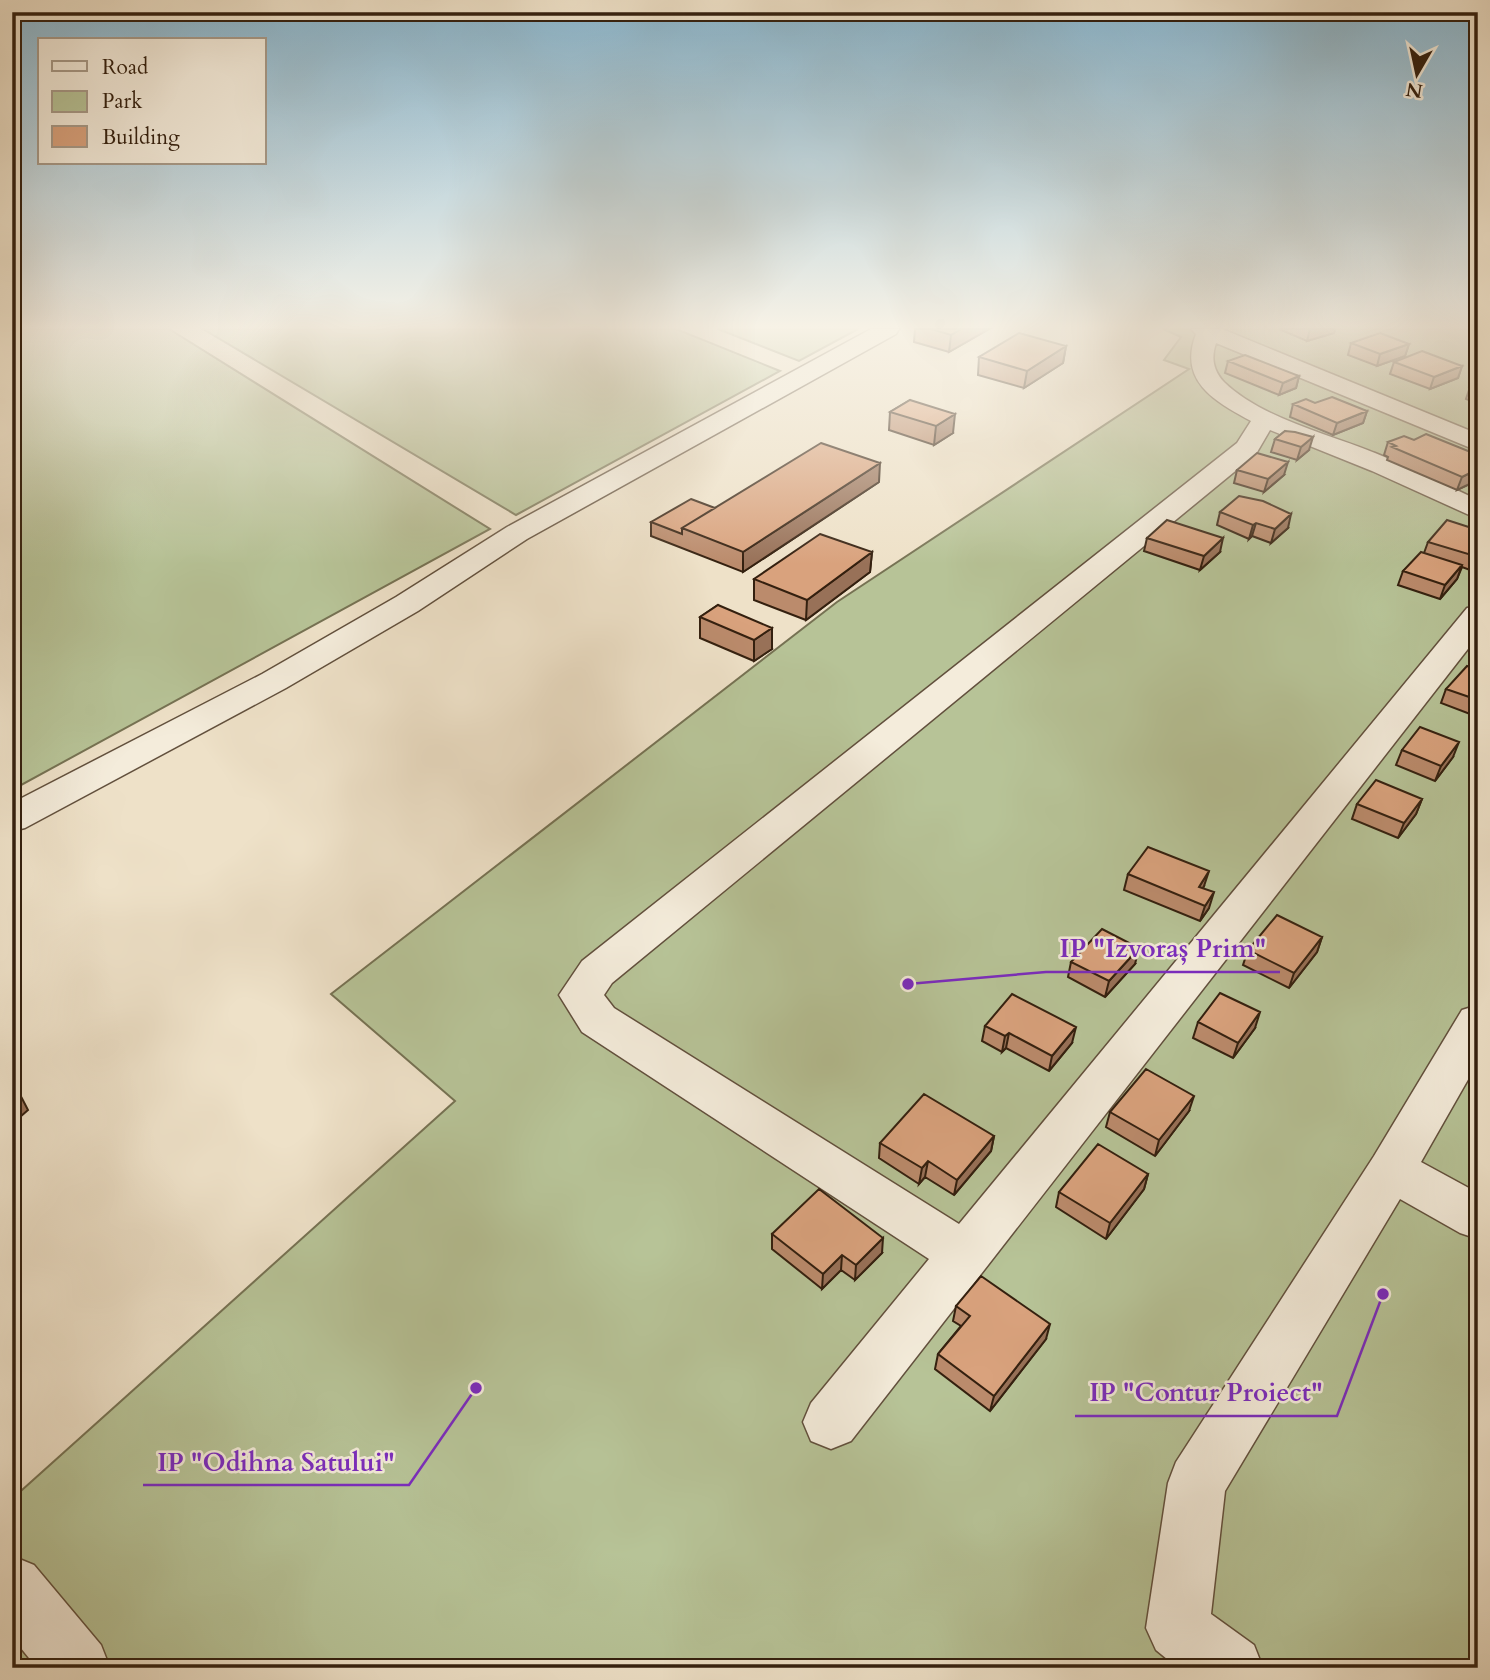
<svg xmlns="http://www.w3.org/2000/svg" width="1490" height="1680" font-family="Cardo,serif">
  <style>
    .green { fill: #b7c397; stroke: #767253; stroke-width: 2 }
    .lines { fill: none; stroke-linecap: round; stroke-linejoin: round }
    .minor-casing { stroke: #62503d; stroke-width: 3 }
    .minor { fill: #f4ecdb; fill-rule: evenodd }
    .wall { fill: #bb8b6c; stroke: #34200f; stroke-width: 2 }
    .shaded-wall { fill: #987158; stroke: #34200f; stroke-width: 2 }
    .building { fill: #d9a27d; stroke: #34200f; stroke-width: 2 }
    .leader { fill: none; stroke: #7b2cbf; stroke-width: 2.5 }
    .callout-dot { fill: #7b2cbf; stroke: #f4ecdb; stroke-width: 2.5 }
    .callout-label { font-size: 26px; text-anchor: middle; font-weight: bold; fill: #7b2cbf; stroke: #f4ecdb; stroke-width: 5; stroke-linejoin: round; paint-order: stroke }
  </style>
  <rect width="100%" height="100%" fill="#eee1c8"/>
  <filter id="stains"><feTurbulence type="fractalNoise" baseFrequency=".00286" numOctaves="4"/><feColorMatrix values="0 0 0 0 .2 0 0 0 0 .09 0 0 0 0 .02 0 0 0 .5 -.17"/></filter>
  <radialGradient id="worn" r=".72"><stop offset=".6" stop-color="#630" stop-opacity="0"/><stop offset="1" stop-color="#630" stop-opacity=".3"/></radialGradient>
  <path class="green" d="M12,329H169L490,529L12,790Z
    M203,329H676L780,371L516,515Z
    M718,329H858L799,361Z
    M1163,329H1478V1668H12V1499L455,1101L331,994L837,602L1189,369L1164,360L1181,337Z"/>
  <g class="lines">
    <defs>
      <path id="minor" d="M871,329H899L896,334L527,539L418,611L286,688L25,828L12,831V803L262,674L396,597L507,527Z
        M1191,329H1222L1478,434V451L1216,343C1211,358 1213,370 1224,382C1261,418 1328,434 1375,453C1410,467 1444,484 1478,500V519L1372,471L1270,430L1256,454L612,983L604,995L614,1008L959,1224L1467,608L1478,606V636L851,1441L831,1449L811,1441L803,1422L811,1403L929,1259L582,1032L559,995L582,961L1237,443L1251,421C1214,401 1178,381 1196,334Z
        M1478,1005V1062L1421,1162L1478,1193V1239L1460,1233L1400,1199L1225,1491L1211,1614L1254,1645L1263,1668H1178L1156,1650L1146,1628L1168,1483L1176,1462L1374,1156L1462,1010Z
        M12,1556L34,1565L101,1645L110,1668H37L12,1637Z"/>
    </defs>
    <use href="#minor" class="minor-casing"/>
    <use href="#minor" class="minor"/>
  </g>
  <path class="wall" d="M915,329H989L949,352L914,342Z
    M1279,329H1335L1334,333L1307,341Z
    M1351,343L1409,344L1405,356L1377,366L1348,355Z
    M1066,346L1063,363L1024,388L978,375L979,357Z
    M1228,361L1299,376L1296,388L1279,395L1225,373Z
    M1394,362L1462,366L1458,378L1430,389L1390,374Z
    M1478,383V404L1466,399L1470,387Z
    M910,400L953,433L934,445L889,430L890,412Z
    M1315,403L1367,411L1363,423L1333,435L1290,417L1293,404Z
    M1285,431L1309,450L1297,460L1271,452L1275,439Z
    M1414,440L1478,455V480L1457,490L1387,460L1388,457L1384,455L1388,442Z
    M1237,470L1284,475L1264,492L1234,483Z
    M879,482L743,572L651,536V522L715,508Z
    M1220,512L1288,528L1271,543L1252,536L1249,539L1217,525Z
    M1478,530V565L1473,571L1462,567L1457,579L1440,599L1398,585L1403,571L1424,553L1428,542Z
    M1147,538L1220,552L1200,570L1144,551Z
    M872,552L870,572L806,620L754,600V579Z
    M718,605L772,649L754,661L700,638V617Z
    M1478,648V669L1469,666Z
    M1478,670V717L1441,703L1446,689Z
    M1402,750L1453,757L1435,781L1396,765Z
    M1422,799L1416,814L1398,838L1352,819L1357,804Z
    M1128,874L1204,886L1203,888L1209,908L1200,921L1124,890Z
    M1322,937L1317,952L1289,988L1243,965L1248,950Z
    M1071,962L1135,964L1105,997L1068,977Z
    M1198,1022L1255,1028L1233,1058L1193,1038Z
    M985,1026L1072,1043L1049,1071L1006,1048L1002,1052L982,1041Z
    M1189,1111L1155,1156L1106,1127L1110,1112Z
    M994,1136L991,1151L954,1195L925,1177L919,1184L879,1158L880,1143Z
    M1148,1174L1144,1189L1106,1239L1056,1207L1059,1192Z
    M772,1234L882,1253L855,1280L841,1270L822,1289L772,1249Z
    M956,1306L1046,1339L990,1411L935,1369L938,1354L961,1326L953,1321Z"/>
  <path class="shaded-wall" d="M961,329H989L949,352L951,335Z
    M1310,329H1335L1334,333L1307,341Z
    M1409,344L1405,356L1377,366L1380,354Z
    M1066,346L1063,363L1024,388L1027,371Z
    M1462,366L1458,378L1430,389L1434,377Z
    M1299,376L1296,388L1279,395L1283,383Z
    M1367,411L1363,423L1333,435L1337,423Z
    M955,414L953,433L934,445L936,426Z
    M1313,437L1309,450L1297,460L1301,447Z
    M1288,462L1284,475L1264,492L1268,479Z
    M880,463L879,482L743,572V552Z
    M1478,469V480L1457,490L1462,477Z
    M1291,514L1288,528L1271,543L1275,529Z
    M1256,523L1252,536L1249,539L1253,525Z
    M1223,538L1220,552L1200,570L1204,556Z
    M872,552L870,572L806,620L807,600Z
    M1478,558V565L1473,571Z
    M1462,565L1457,579L1440,599L1445,585Z
    M772,628V649L754,661V640Z
    M1459,742L1453,757L1435,781L1441,766Z
    M1422,799L1416,814L1398,838L1404,823Z
    M1209,871L1204,886L1194,902L1199,887Z
    M1214,892L1209,908L1200,921L1205,906Z
    M1322,937L1317,952L1289,988L1294,973Z
    M1139,948L1135,964L1105,997L1109,981Z
    M1260,1012L1255,1028L1233,1058L1238,1043Z
    M1076,1027L1072,1043L1049,1071L1052,1056Z
    M1009,1033L1006,1048L1002,1052L1005,1036Z
    M13,1081L28,1110L12,1124V1082Z
    M1194,1096L1189,1111L1155,1156L1159,1140Z
    M994,1136L991,1151L954,1195L957,1180Z
    M928,1161L925,1177L919,1184L922,1168Z
    M1148,1174L1144,1189L1106,1239L1110,1223Z
    M883,1238L882,1253L855,1280L856,1265Z
    M842,1255L841,1270L822,1289L823,1274Z
    M1050,1324L1046,1339L990,1411L994,1396Z"/>
  <path class="building" d="M931,329H961L951,335Z
    M1019,333L1066,346L1027,371L979,357Z
    M1380,333L1409,344L1380,354L1351,343Z
    M1422,351L1462,366L1434,377L1394,362Z
    M1245,355L1299,376L1283,383L1228,361Z
    M1478,383V390L1470,387Z
    M1332,397L1367,411L1337,423L1293,404L1306,399L1315,403Z
    M910,400L955,414L936,426L890,412Z
    M1285,431L1295,432L1313,437L1301,447L1275,439Z
    M1426,434L1478,455V469L1462,477L1392,447L1396,446L1388,442L1404,436L1414,440Z
    M821,443L880,463L743,552L682,528Z
    M1257,453L1288,462L1268,479L1237,470Z
    M1239,496L1263,501L1291,514L1275,529L1256,523L1253,525L1220,512Z
    M691,499L715,508L682,528V534L651,522Z
    M1167,520L1223,538L1204,556L1147,538Z
    M1447,520L1478,530V557L1428,542Z
    M820,534L872,552L807,600L754,579Z
    M1421,552L1462,565L1445,585L1403,571Z
    M718,605L772,628L754,640L700,617Z
    M1467,666L1478,670V700L1446,689Z
    M1420,727L1459,742L1441,766L1402,750Z
    M1376,780L1422,799L1404,823L1357,804Z
    M1148,847L1209,871L1199,887L1214,892L1205,906L1128,874Z
    M1277,915L1322,937L1294,973L1248,950Z
    M1102,929L1139,948L1109,981L1071,962Z
    M1220,993L1260,1012L1238,1043L1198,1022Z
    M1012,994L1076,1027L1052,1056L1009,1033L1005,1036L985,1026Z
    M1146,1069L1194,1096L1159,1140L1110,1112Z
    M924,1094L994,1136L957,1180L928,1161L922,1168L880,1143Z
    M1098,1144L1148,1174L1110,1223L1059,1192Z
    M819,1189L883,1238L856,1265L842,1255L823,1274L772,1234Z
    M981,1276L1050,1324L994,1396L938,1354L970,1316L956,1306Z"/>
  <linearGradient id="sky" x2="0" y2="1"><stop stop-color="#89b8d2"/><stop offset="0.58" stop-color="#f7f2e6"/><stop offset="1" stop-color="#f7f2e6" stop-opacity="0"/></linearGradient>
  <rect width="1490" height="564" fill="url(#sky)"/>
  <path class="leader" d="M908 984L1046 972H1280M1383 1294L1337 1416H1075M476 1388L409 1485H143"/>
  <g class="callout-dot">
    <circle cx="908" cy="984" r="7"/>
    <circle cx="1383" cy="1294" r="7"/>
    <circle cx="476" cy="1388" r="7"/>
  </g>
  <g class="callout-label">
    <text x="1163" y="957">IP "Izvoraș Prim"</text>
    <text x="1206" y="1401">IP "Contur Proiect"</text>
    <text x="276" y="1471">IP "Odihna Satului"</text>
  </g>
  <rect width="1490" height="1680" fill="none" stroke="#eee1c8" stroke-width="42"/>
  <rect x="14" y="14" width="1462" height="1652" fill="none" stroke="#34200f" stroke-width="3.5"/>
  <rect x="21" y="21" width="1448" height="1638" fill="none" stroke="#34200f" stroke-width="2"/>
  <rect x="38" y="38" width="228" height="126" fill="#f4ecdb" stroke="#a79a89" stroke-width="2"/>
  <rect x="52" y="61" width="35" height="10" fill="#f4ecdb" stroke="#a79a89" stroke-width="2"/>
  <text x="102" y="74" font-size="21" fill="#34200f">Road</text>
  <rect x="52" y="91" width="35" height="21" fill="#b7c397" stroke="#a79a89" stroke-width="2"/>
  <text x="102" y="108" font-size="21" fill="#34200f">Park</text>
  <rect x="52" y="126" width="35" height="21" fill="#d9a27d" stroke="#a79a89" stroke-width="2"/>
  <text x="102" y="144" font-size="21" fill="#34200f">Building</text>
  <g transform="translate(1417 74) rotate(189)" stroke="#f4ecdb" stroke-width="5" paint-order="stroke">
  <path d="M0-5L12 26L0 18L-12 26Z" fill="#34200f"/>
  <text y="-10" font-size="19" font-weight="bold" text-anchor="middle" fill="#34200f">N</text>
  </g>
  <rect width="100%" height="100%" filter="url(#stains)"/>
  <rect width="100%" height="100%" fill="url(#worn)"/>
</svg>
